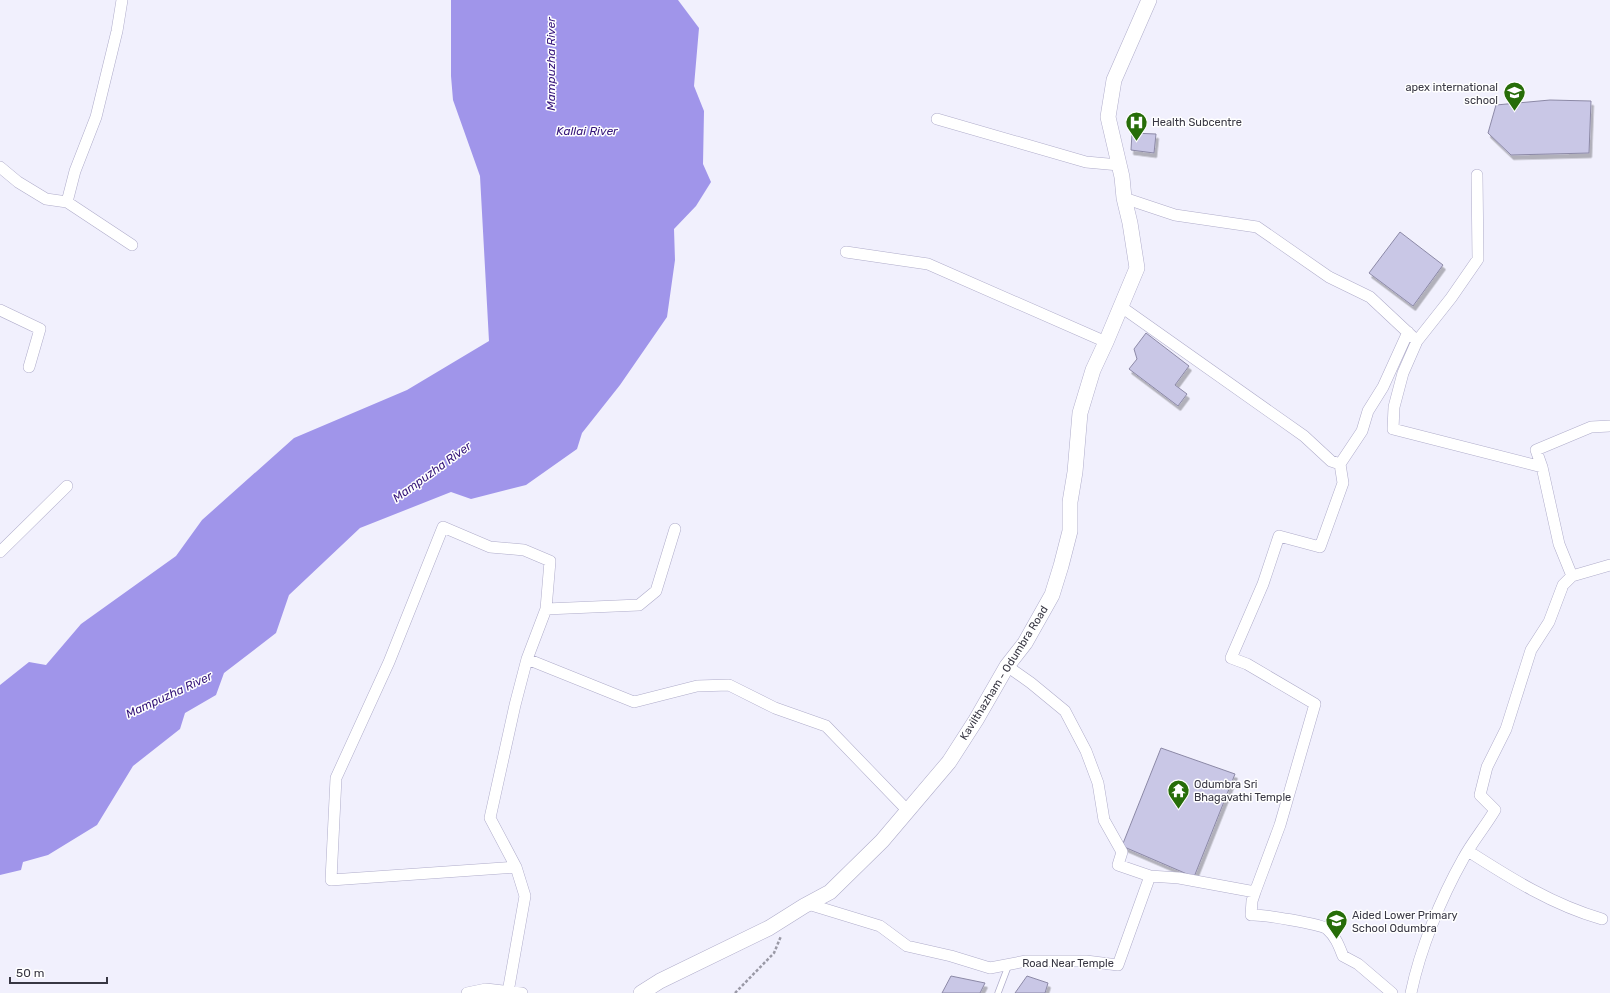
<svg xmlns="http://www.w3.org/2000/svg" width="1610" height="993" font-family="Rubik,sans-serif">
  <style>
    .water { fill: #a095ea }
    .building { fill: #c9c7e6; stroke: #8c89a6; filter: url(#shadow) }
    .lines { fill: none; stroke-linecap: round; stroke-linejoin: round }
    .service-casing { stroke: #afacca; stroke-width: 7 }
    .minor-casing { stroke: #afacca; stroke-width: 12 }
    .secondary-casing { stroke: #afacca; stroke-width: 16 }
    .path { stroke: #9a99a6; stroke-width: 2.5; stroke-dasharray: 3 2; stroke-linecap: butt }
    .service { stroke: #fff; stroke-width: 5.5 }
    .minor { stroke: #fff; stroke-width: 11 }
    .secondary { stroke: #fff; stroke-width: 15 }
    .labels { text-anchor: middle; dominant-baseline: central; stroke-width: 3; stroke-linejoin: round; paint-order: stroke }
    .poi-label { font-size: 11px; fill: #383743; stroke: #fff; text-anchor: start }
    .street-label { font-size: 11px; fill: #383743; stroke: #fff }
    .water-label { font-size: 12px; font-style: italic; fill: #36167a; stroke: #fff }
  </style>
  <defs>
    <filter id="shadow"><feDropShadow dx="2.5" dy="4.5" stdDeviation="0" flood-color="#0004"/></filter>
  </defs>
  <rect width="100%" height="100%" fill="#f1f0fd"/>
  <path class="water" d="M451,0H678L699,28L694,86L704,111L703,164L711,182L696,206L674,229L675,260L667,317L620,385L582,433L577,449L526,485L471,499L451,492L360,528L289,595L276,633L224,673L216,695L185,713L180,729L133,766L97,825L48,855L23,862L21,870L0,875V685L29,662L46,665L81,624L176,556L202,520L294,438L407,390L489,341L480,176L453,100L451,76Z"/>
  <path class="building" d="M1550,100L1591,101L1589,153L1511,155L1488,133L1496,105Z
    M1132,133L1156,134L1154,153L1131,150Z
    M1400,232L1443,265L1413,306L1369,273Z
    M1146,333L1189,366L1175,385L1187,394L1178,406L1129,369L1137,359L1134,349Z
    M1161,748L1235,774L1194,877L1122,846Z
    M951,976L985,983L980,993H942Z
    M1027,976L1048,983L1045,993H1015Z"/>
  <g class="lines">
    <defs>
      <path id="service" d="M998,993L1009,964"/>
      <path id="minor" d="M122,0L117,31L96,117L75,171L67,202L132,245
        M937,119L1086,162L1119,165
        M0,167L18,182L46,199L67,202
        M1124,198L1175,215L1257,227L1329,277L1370,297L1417,341L1451,298L1478,259L1477,175
        M846,252L928,264L1106,342
        M1120,306L1304,436L1331,461L1340,464L1362,431L1368,411L1383,387L1408,332
        M0,310L40,329L29,367
        M1417,341L1403,373L1394,407L1393,429L1542,467L1559,544L1572,576L1610,565
        M1542,467L1536,450L1591,427L1610,426
        M0,552L67,486
        M546,609L639,605L656,591L675,529
        M527,659L634,702L697,686L729,685L775,708L826,726L908,811
        M1468,851C1510,878 1553,905 1602,919
        M1150,876L1179,878L1255,892L1252,901L1251,915C1261,914 1321,924 1327,929C1336,937 1339,946 1343,956L1358,964L1392,993
        M1255,892L1280,825L1315,704L1247,664L1231,658L1263,584L1279,536L1320,547L1343,483L1340,464
        M808,904L880,926L907,946L951,956L990,968L1026,961H1086L1118,965L1150,876L1118,865L1122,852L1104,820L1098,783L1086,751L1065,711L1031,683L1007,666
        M508,992L525,896L516,867L490,818L515,705L527,659L546,609L550,561L524,550L490,547L443,527L389,662L336,778L331,880L516,867
        M467,993L486,989L522,993
        M1411,993C1420,949 1441,898 1463,859C1472,842 1485,827 1495,810L1480,795L1487,767L1506,729L1531,650L1549,622L1563,585L1572,576"/>
      <path id="secondary" d="M641,993L660,981L769,928L804,906L830,892L882,841L949,762L976,720L1007,666L1025,643L1052,595L1061,566L1070,531V502L1075,472L1080,413L1093,370L1106,342L1137,268L1130,223L1124,198L1122,177L1108,117L1114,80L1149,0"/>
    </defs>
    <use href="#service" class="service-casing"/>
    <use href="#minor" class="minor-casing"/>
    <use href="#secondary" class="secondary-casing"/>
    <path class="path" d="M735,993L774,953L781,936"/>
    <use href="#service" class="service"/>
    <use href="#minor" class="minor"/>
    <use href="#secondary" class="secondary"/>
  </g>
  <defs>
    <symbol id="school-pin" viewBox="-11 -11 22 30"><path d="M0 17L-7.5 6A9.5 9.5 0 1 1 7.5 6Z" fill="#276d09" stroke="#fff"/><path d="M0-5L7-2L0 1L-7-2ZM-4 1L0 2.5L4 1V4Q0 6-4 4Z" fill="#fff"/></symbol>
    <symbol id="hospital-pin" viewBox="-11 -11 22 30"><path d="M0 17L-7.5 6A9.5 9.5 0 1 1 7.5 6Z" fill="#276d09" stroke="#fff"/><path d="M-5-5h3v3.5h4V-5h3V5h-3V1.5h-4V5h-3Z" fill="#fff"/></symbol>
    <symbol id="temple-pin" viewBox="-11 -11 22 30"><path d="M0 17L-7.5 6A9.5 9.5 0 1 1 7.5 6Z" fill="#276d09" stroke="#fff"/><path d="M0-6L5-2H3V0L6.5 2.5H4V6H1.5V3h-3V6H-4V2.5H-6.5L-3 0V-2H-5Z" fill="#fff"/></symbol>
  </defs>
  <g fill-rule="evenodd">
    <use href="#school-pin" x="1502" y="80" width="25" height="34"/>
    <use href="#hospital-pin" x="1124" y="110" width="25" height="34"/>
    <use href="#temple-pin" x="1166" y="778" width="25" height="34"/>
    <use href="#school-pin" x="1324" y="908" width="25" height="34"/>
  </g>
  <g class="labels">
    <g class="poi-label">
      <text x="1498" y="87" text-anchor="end">apex international<tspan x="1498" dy="13">school</tspan></text>
      <text x="1152" y="122">Health Subcentre</text>
      <text x="1194" y="784">Odumbra Sri<tspan x="1194" dy="13">Bhagavathi Temple</tspan></text>
      <text x="1352" y="915">Aided Lower Primary<tspan x="1352" dy="13">School Odumbra</tspan></text>
    </g>
    <g class="street-label">
      <text transform="translate(1004 673) rotate(-58)">Kavilthazham - Odumbra Road</text>
      <text x="1068" y="963">Road Near Temple</text>
    </g>
    <g class="water-label">
      <text transform="translate(551 64) rotate(-90)">Mampuzha River</text>
      <text x="587" y="131">Kallai River</text>
      <text transform="translate(432 472) rotate(-36)">Mampuzha River</text>
      <text transform="translate(169 695) rotate(-25)">Mampuzha River</text>
    </g>
  </g>
  <path d="M10 977v6h97v-6" fill="none" stroke="#383743" stroke-width="2"/>
  <text x="16" y="977" font-size="12" fill="#383743" stroke="#ffffff" stroke-width="3" paint-order="stroke">50 m</text>
</svg>
